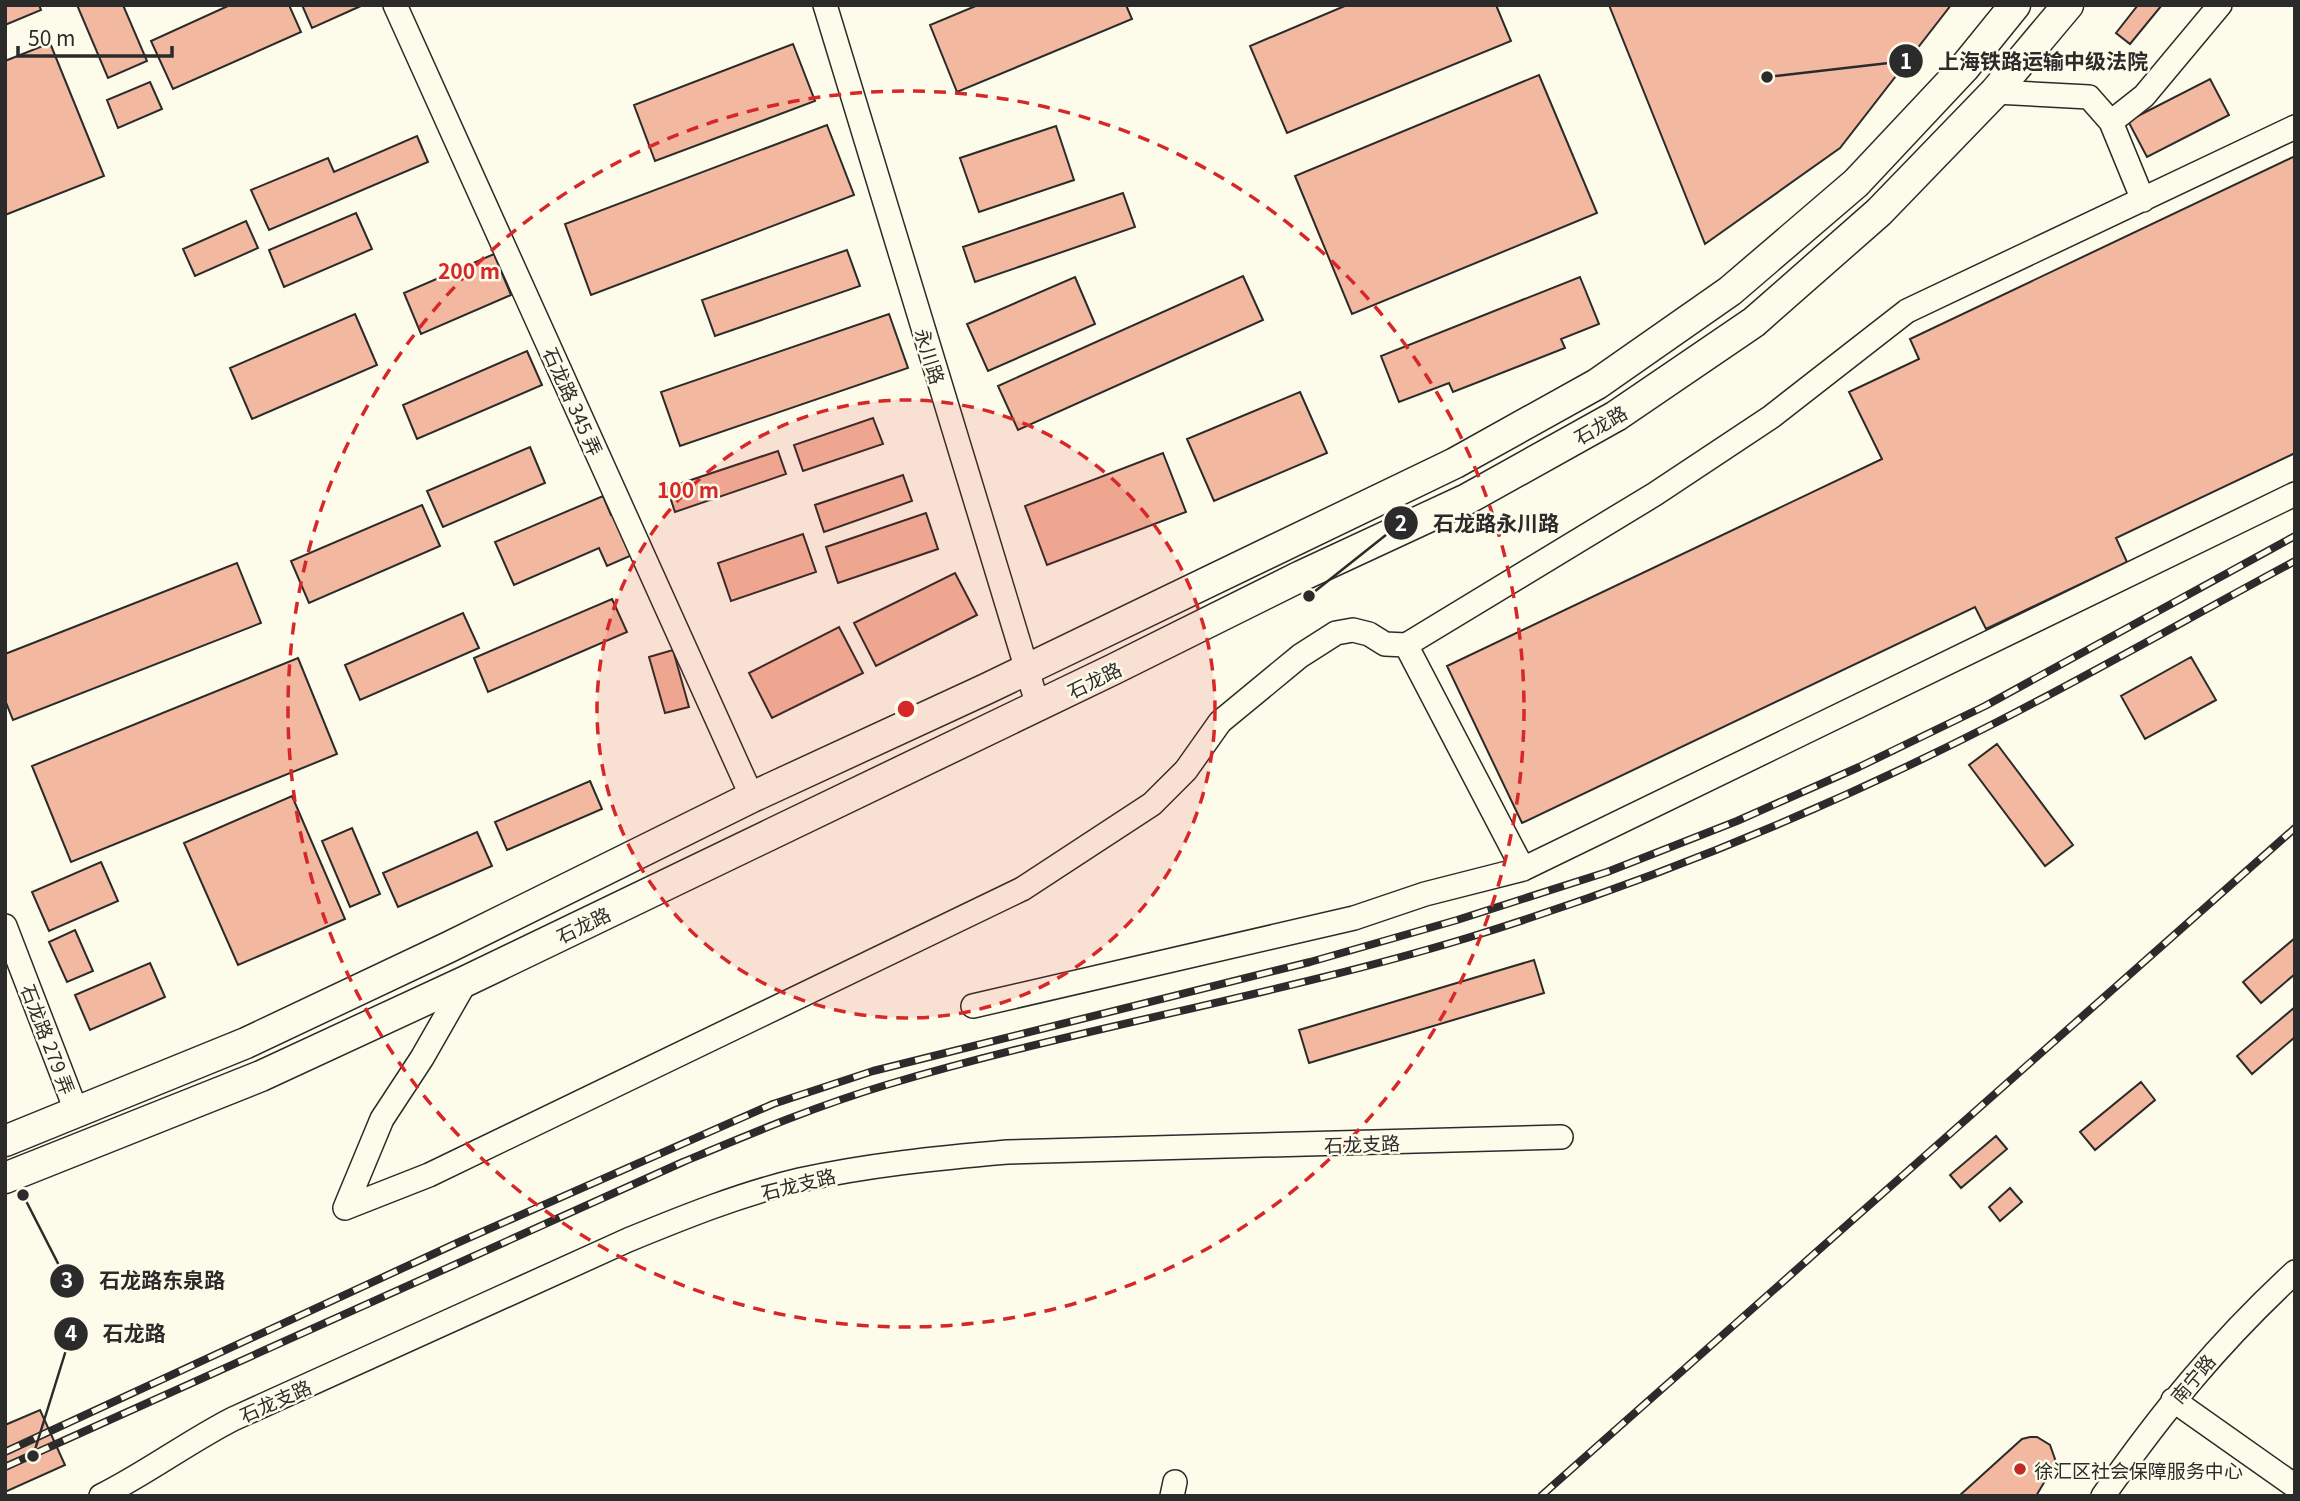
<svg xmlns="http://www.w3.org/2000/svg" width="2300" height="1501" font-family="Georgia,'Noto Sans SC',serif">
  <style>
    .building { fill: #f2b8a0; stroke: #2b2b2b; stroke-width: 2 }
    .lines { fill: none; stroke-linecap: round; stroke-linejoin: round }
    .minor-casing { stroke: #2b2b2b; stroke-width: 26 }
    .major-casing { stroke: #2b2b2b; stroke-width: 33 }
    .minor { stroke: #fdfbea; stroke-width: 23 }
    .major { stroke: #fdfbea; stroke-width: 30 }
    .rail-casing { stroke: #2b2b2b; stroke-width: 8 }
    .rail { stroke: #fdfbea; stroke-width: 5; stroke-dasharray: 16; stroke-linecap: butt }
    .ring { fill: none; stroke: #d62828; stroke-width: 3.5; stroke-dasharray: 12 9 }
    .poi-dot { fill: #c62828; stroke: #fdfbea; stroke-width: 2.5 }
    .labels { text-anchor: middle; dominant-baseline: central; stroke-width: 5; stroke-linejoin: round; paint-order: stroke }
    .street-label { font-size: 19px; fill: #2b2b2b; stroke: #fdfbea }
    .poi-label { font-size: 19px; fill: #2b2b2b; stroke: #fdfbea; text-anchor: start }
    .centre { fill: #d62828; stroke: #fdfbea; stroke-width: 3.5 }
    .ring-label { font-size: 21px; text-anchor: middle; font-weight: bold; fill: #d62828; stroke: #fdfbea; stroke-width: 5; stroke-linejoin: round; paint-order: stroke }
    .leader { fill: none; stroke: #2b2b2b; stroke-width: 2.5 }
    .callout-dot { fill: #2b2b2b; stroke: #fdfbea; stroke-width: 2.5 }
    .mark-label { font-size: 21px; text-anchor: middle; font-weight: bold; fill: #fff }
    .callout-label { font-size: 21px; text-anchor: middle; font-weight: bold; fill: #2b2b2b; stroke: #fdfbea; stroke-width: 5; stroke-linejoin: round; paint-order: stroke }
  </style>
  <rect width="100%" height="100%" fill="#fdfbea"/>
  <path class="building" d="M5,5H39L41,10L5,25Z
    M77,5H123L147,61L108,78Z
    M230,5H289L301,32L173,89L151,41Z
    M302,5H363L312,28Z
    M978,5H1126L1132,19L957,92L930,25Z
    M1347,5H1496L1511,41L1287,133L1250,46Z
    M1609,5H1951L1840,148L1705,244Z
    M2138,5H2162L2130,44L2116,33Z
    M50,43L104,176L5,215V61Z
    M793,44L815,101L655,161L634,105Z
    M1539,75L1597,213L1352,314L1295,176Z
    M2210,79L2229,115L2147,157L2128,121Z
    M150,82L162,109L118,128L107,100Z
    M827,125L854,195L591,295L565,224Z
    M1056,126L1074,180L979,212L960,158Z
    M417,136L428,162L269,230L251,190L328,158L334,172Z
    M2295,156V453L2116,538L2127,562L1986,629L1975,607L1522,823L1447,666L1882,459L1849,392L1919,359L1910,339Z
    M1123,193L1135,227L975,282L963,247Z
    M356,213L372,249L284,287L269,250Z
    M246,221L258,248L195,276L183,249Z
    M847,250L860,286L715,336L702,300Z
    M494,254L511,295L421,334L404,293Z
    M1243,276L1263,320L1018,430L998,386Z
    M1075,277L1095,324L988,371L967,324Z
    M1580,277L1599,324L1561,339L1565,348L1453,392L1449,383L1399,402L1381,356Z
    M355,314L377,365L252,419L230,368Z
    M889,314L908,368L680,446L661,392Z
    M527,351L542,385L417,439L403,405Z
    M1300,392L1327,453L1214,501L1187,439Z
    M873,418L883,444L803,471L794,445Z
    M530,447L545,483L443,527L427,491Z
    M778,451L786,474L675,512L667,488Z
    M1163,453L1186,512L1047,565L1025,506Z
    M903,475L912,501L824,532L815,505Z
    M603,496L611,515L621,511L639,552L607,566L599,548L514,585L495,542Z
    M422,505L440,546L309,603L291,561Z
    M926,513L938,549L838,583L826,547Z
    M803,534L816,572L731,601L718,563Z
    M237,563L261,623L13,720L5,700V654Z
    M955,573L977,615L876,666L854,623Z
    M612,599L627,632L488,692L474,658Z
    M463,613L479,648L360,700L345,665Z
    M839,627L863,673L772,718L749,673Z
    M673,650L689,707L665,713L649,657Z
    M2191,657L2216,700L2145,739L2121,696Z
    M298,658L337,754L71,862L32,766Z
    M1997,744L2073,845L2045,866L1969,765Z
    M590,781L602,809L507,850L495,822Z
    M292,796L345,919L238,965L184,843Z
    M352,828L380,894L350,907L322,841Z
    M477,832L492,866L398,907L383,873Z
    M101,862L118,901L49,931L32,892Z
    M75,930L93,971L67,982L49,942Z
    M2295,938V974L2261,1003L2243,982Z
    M1534,960L1544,993L1309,1063L1299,1030Z
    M150,963L165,997L90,1030L75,995Z
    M2295,1007V1037L2252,1074L2237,1056Z
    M2141,1082L2155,1100L2095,1150L2080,1132Z
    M1996,1136L2007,1149L1961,1188L1950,1175Z
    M2010,1188L2022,1202L2000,1221L1989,1207Z
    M40,1410L65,1465L5,1492V1425Z
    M2030,1437H2037L2050,1445L2055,1459L2054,1466L2036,1496H1959L2022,1439Z"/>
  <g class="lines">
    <defs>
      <path id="minor" d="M395,5L752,797
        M825,5L1038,706
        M1995,92L2089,97L2111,122L2143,200
        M2111,122L2144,96L2220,5
        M1406,645L1655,494L1771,417L1907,311L2295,127
        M5,926L77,1113
        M973,1006L1354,918L1425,894L1523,869L2295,494
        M345,1208L429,1175L1022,889L1152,804L1186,770L1220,722L1300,656L1336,633L1353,630L1369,634L1385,644L1406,645L1523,869
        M345,1208L382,1119L422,1058L466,981
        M2173,1400L2295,1486
        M101,1496C147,1473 188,1442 233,1419L628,1240C684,1217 741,1194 800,1180C868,1165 938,1158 1007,1152L1561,1137
        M1172,1496L1175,1482
        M2103,1496C2162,1412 2219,1342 2295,1272"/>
      <path id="major" d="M5,1141L246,1043L449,947L752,797L986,689L1455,463L1597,384L1730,291L1856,183L1964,68L2015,5
        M5,1178L261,1076L466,981L1112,670L1301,576L1467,499L1616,416L1754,322L1879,212L1995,92L2068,5"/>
    </defs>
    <use href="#minor" class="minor-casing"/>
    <use href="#major" class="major-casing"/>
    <use href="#minor" class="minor"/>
    <use href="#major" class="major"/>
    <defs>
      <path id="rail" d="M5,1452L457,1243L773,1104L873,1071L1310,962L1457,920L1607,872L1737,821L1859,767L1985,706L2295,536
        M5,1467L683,1162C750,1134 816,1106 886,1085C1077,1028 1275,996 1467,938C1649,882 1827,809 1997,722C2097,671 2196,614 2295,561
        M1541,1496L2295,828"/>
    </defs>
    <use href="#rail" class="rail-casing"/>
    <use href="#rail" class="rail"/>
  </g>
  <circle cx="906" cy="709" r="309" fill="#d62828" fill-opacity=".12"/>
  <g class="ring">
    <circle cx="906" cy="709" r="309"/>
    <circle cx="906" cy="709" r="618"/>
  </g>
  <circle class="poi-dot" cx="2020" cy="1469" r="7"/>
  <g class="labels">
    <g class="street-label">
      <text transform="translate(931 356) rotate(73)">永川路</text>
      <text transform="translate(574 401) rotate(66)">石龙路 345 弄</text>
      <text transform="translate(1600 424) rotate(-30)">石龙路</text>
      <text transform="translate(1094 679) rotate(-26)">石龙路</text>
      <text transform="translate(583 924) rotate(-26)">石龙路</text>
      <text transform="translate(49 1039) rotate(69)">石龙路 279 弄</text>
      <text transform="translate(1362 1143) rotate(-2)">石龙支路</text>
      <text transform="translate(798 1183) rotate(-14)">石龙支路</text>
      <text transform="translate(2192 1378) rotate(-50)">南宁路</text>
      <text transform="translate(275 1400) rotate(-24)">石龙支路</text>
    </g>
    <g class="poi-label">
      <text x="2034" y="1469">徐汇区社会保障服务中心</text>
    </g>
  </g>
  <circle cx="906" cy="709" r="10" class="centre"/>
  <g class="ring-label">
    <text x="469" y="279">200 m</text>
    <text x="688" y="498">100 m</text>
  </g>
  <path class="leader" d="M1767 77L1906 61M1309 596L1401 523M23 1195L67 1281M33 1456L71 1334"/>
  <g class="callout-dot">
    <circle cx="1767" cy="77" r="7"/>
    <circle cx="1309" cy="596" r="7"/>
    <circle cx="23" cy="1195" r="7"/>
    <circle cx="33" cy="1456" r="7"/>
    <circle cx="1906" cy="61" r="18"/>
    <circle cx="1401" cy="523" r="18"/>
    <circle cx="67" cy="1281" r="18"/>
    <circle cx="71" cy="1334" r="18"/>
  </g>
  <g class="mark-label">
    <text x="1906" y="69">1</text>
    <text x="1401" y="531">2</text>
    <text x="67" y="1288">3</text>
    <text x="71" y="1341">4</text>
  </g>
  <g class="callout-label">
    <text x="2043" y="69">上海铁路运输中级法院</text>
    <text x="1496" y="531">石龙路永川路</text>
    <text x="162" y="1288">石龙路东泉路</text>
    <text x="134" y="1341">石龙路</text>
  </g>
  <rect width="2300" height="1501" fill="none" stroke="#2b2b2b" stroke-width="14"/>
  <path d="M18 46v10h154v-10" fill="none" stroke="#2b2b2b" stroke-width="3.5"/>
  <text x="28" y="46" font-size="21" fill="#2b2b2b" stroke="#fdfbea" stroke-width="5" paint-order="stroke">50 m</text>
</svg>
